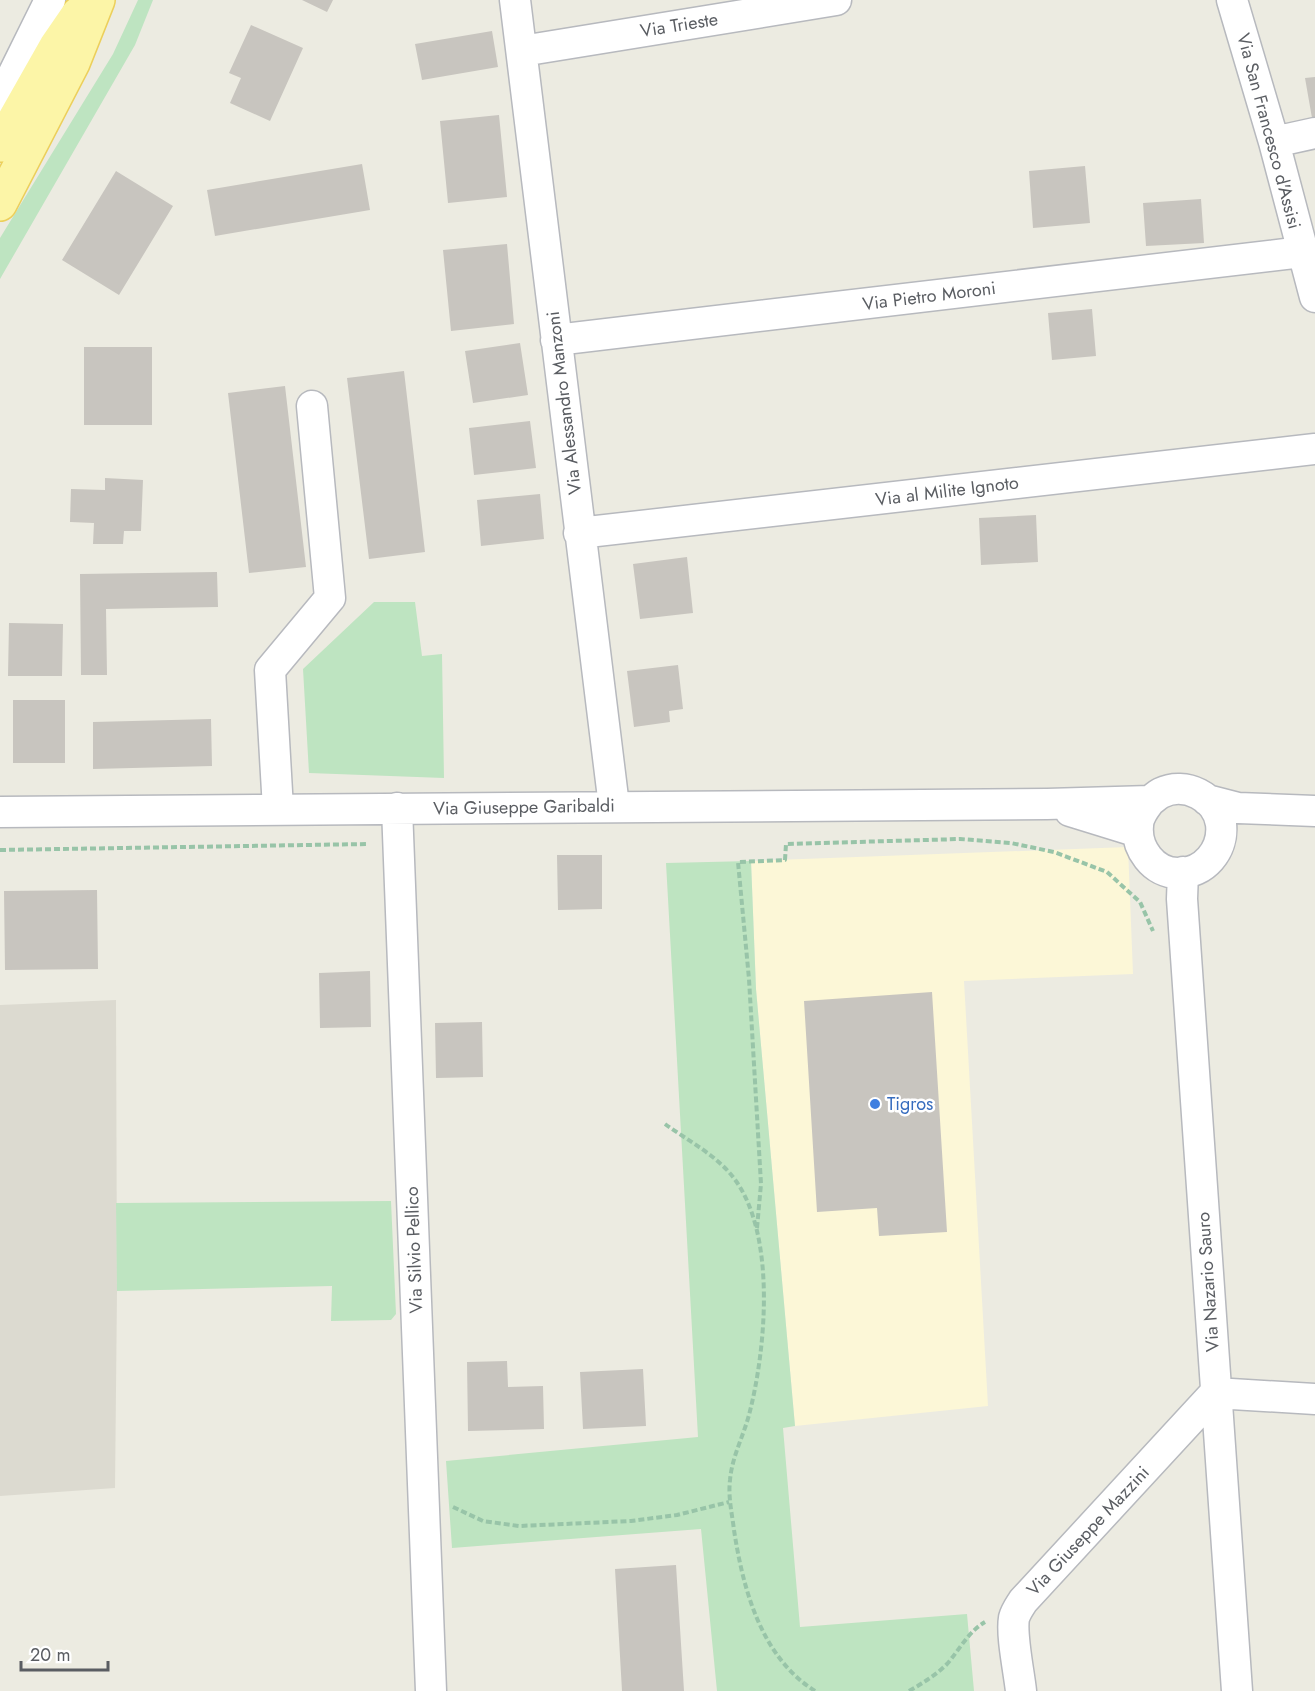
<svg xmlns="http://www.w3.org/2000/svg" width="1315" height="1691" font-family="Jost,sans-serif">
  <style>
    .commercial { fill: #fcf7d7 }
    .education { fill: #dcdad0 }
    .green { fill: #bee4c1 }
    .building { fill: #c8c5bf }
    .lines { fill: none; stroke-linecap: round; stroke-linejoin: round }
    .minor-casing { stroke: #b7b9be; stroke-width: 33 }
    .major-casing { stroke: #eccf5b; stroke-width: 36 }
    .path { stroke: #98c4a8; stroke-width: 4; stroke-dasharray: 6 3; stroke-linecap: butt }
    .minor { stroke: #fff; stroke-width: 30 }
    .major { stroke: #fcf5a7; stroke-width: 33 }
    .shop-dot { fill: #3f7fe0; stroke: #fff; stroke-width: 2 }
    .labels { text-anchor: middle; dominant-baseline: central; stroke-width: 5; stroke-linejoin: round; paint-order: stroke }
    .street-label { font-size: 18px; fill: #5a5d62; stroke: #fff }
    .shop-label { font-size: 18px; fill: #366cbe; stroke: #fff; text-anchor: start }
  </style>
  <rect width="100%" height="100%" fill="#ecebe1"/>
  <path class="commercial" d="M1128,847L1133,974L964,981L988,1406L795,1426L756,989L751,861Z"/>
  <path class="education" d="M116,1000L117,1291L115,1488L0,1496V1005Z"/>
  <path class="green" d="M138,0H153L135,45L0,279V238L113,54Z
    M374,602H415L422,656L442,654L444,778L309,773L303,669Z
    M751,861L756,989L795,1426L783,1428L800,1627L967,1614L974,1691H717L701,1529L452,1548L446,1461L698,1437L666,863Z
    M391,1201L396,1314L391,1320L331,1321L332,1286L117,1291L116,1203Z"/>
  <path class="building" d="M302,0H333L327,12Z
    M251,25L303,48L270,121L230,103L241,78L229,73Z
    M492,31L498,67L422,80L415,44Z
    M1315,77V118H1312L1305,78Z
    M499,115L507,197L448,203L440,121Z
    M362,164L370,210L215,236L207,190Z
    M1085,166L1090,223L1033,228L1029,171Z
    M116,171L173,206L119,295L62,260Z
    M1201,199L1204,243L1146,246L1143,203Z
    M507,244L514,324L451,331L443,250Z
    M1092,309L1096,356L1052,360L1048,313Z
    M520,343L528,395L473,403L465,351Z
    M84,347H152V425H84Z
    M404,371L425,552L369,559L347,378Z
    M285,386L306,567L249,573L228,393Z
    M530,421L536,468L474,475L469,428Z
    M105,478L143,480L141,531H124L123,544H93L94,523L70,522L71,489L105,490Z
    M540,494L544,539L481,546L477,500Z
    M1036,515L1038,562L981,565L979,518Z
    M687,557L693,613L640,619L633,564Z
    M217,572L218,607L106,609L107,675H81L80,574Z
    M9,623L63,624L62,676H8Z
    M678,665L683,709L669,711L670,722L634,727L627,671Z
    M13,700H65V763H13Z
    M211,719L212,766L93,769V722Z
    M557,855H602V909L558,910Z
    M97,890L98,969L5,970L4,891Z
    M370,971L371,1027L320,1028L319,973Z
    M932,992L947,1232L879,1236L877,1208L817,1212L804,1001Z
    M482,1022L483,1077L436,1078L435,1023Z
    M507,1361L508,1387L543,1386L544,1429L468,1431L467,1362Z
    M643,1369L646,1426L583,1429L580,1372Z
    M676,1565L684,1691H622L615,1569Z"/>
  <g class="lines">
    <defs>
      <path id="minor" d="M515,0L614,806
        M1232,0L1274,142L1315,297
        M522,51L836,0
        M0,101L50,0
        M1274,142L1315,133
        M556,340L1302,252
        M579,533L1315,449
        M1207,800L1238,808L1315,811
        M397,808L431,1691
        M278,809L270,670L330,598L312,406
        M1070,811L1138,832
        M0,812L1047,804L1150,801C1153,799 1157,795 1161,793C1185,781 1217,797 1221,824C1224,850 1204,874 1178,873C1153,873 1136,848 1138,826C1138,816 1144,809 1150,801
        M1183,872L1182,899L1237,1691
        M1021,1691C1019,1672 1011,1635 1014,1618C1016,1611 1020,1606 1023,1601L1215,1393L1315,1399"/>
      <path id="major" d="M0,145L56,46L78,14
        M0,204L73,63L98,0"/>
    </defs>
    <use href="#minor" class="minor-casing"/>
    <use href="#major" class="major-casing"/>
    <path class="path" d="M0,850L368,844
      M665,1124C687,1140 716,1155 733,1177C777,1233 766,1350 749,1415C743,1437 732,1457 730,1480C728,1498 732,1513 734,1530C743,1589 761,1657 815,1691
      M757,1228L761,1184L749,979L738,862L785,860L786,844L960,839L1011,843L1054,852L1107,872L1140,902L1153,931
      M453,1507L483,1521L519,1526L631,1521L677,1515L729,1502
      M909,1691C923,1683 936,1675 947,1664C960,1649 968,1632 985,1622"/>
    <use href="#minor" class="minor"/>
    <use href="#major" class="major"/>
  </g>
  <circle class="shop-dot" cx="875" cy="1104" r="6"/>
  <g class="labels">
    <g class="street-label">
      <text transform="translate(679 25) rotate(-9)">Via Trieste</text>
      <text transform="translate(1269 131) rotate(75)">Via San Francesco d'Assisi</text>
      <text transform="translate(929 296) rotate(-7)">Via Pietro Moroni</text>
      <text transform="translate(564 403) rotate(-97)">Via Alessandro Manzoni</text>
      <text transform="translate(947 491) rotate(-7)">Via al Milite Ignoto</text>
      <text transform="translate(524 807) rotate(-1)">Via Giuseppe Garibaldi</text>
      <text transform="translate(414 1250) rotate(-92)">Via Silvio Pellico</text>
      <text transform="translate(1208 1282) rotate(-94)">Via Nazario Sauro</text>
      <text transform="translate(1088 1531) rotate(-47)">Via Giuseppe Mazzini</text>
    </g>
    <g class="shop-label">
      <text x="887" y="1104">Tigros</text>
    </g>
  </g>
  <path d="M21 1661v9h87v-9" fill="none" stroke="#5a5d62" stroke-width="3"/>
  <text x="30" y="1661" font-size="18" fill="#5a5d62" stroke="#ffffff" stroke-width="4.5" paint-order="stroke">20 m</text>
</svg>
